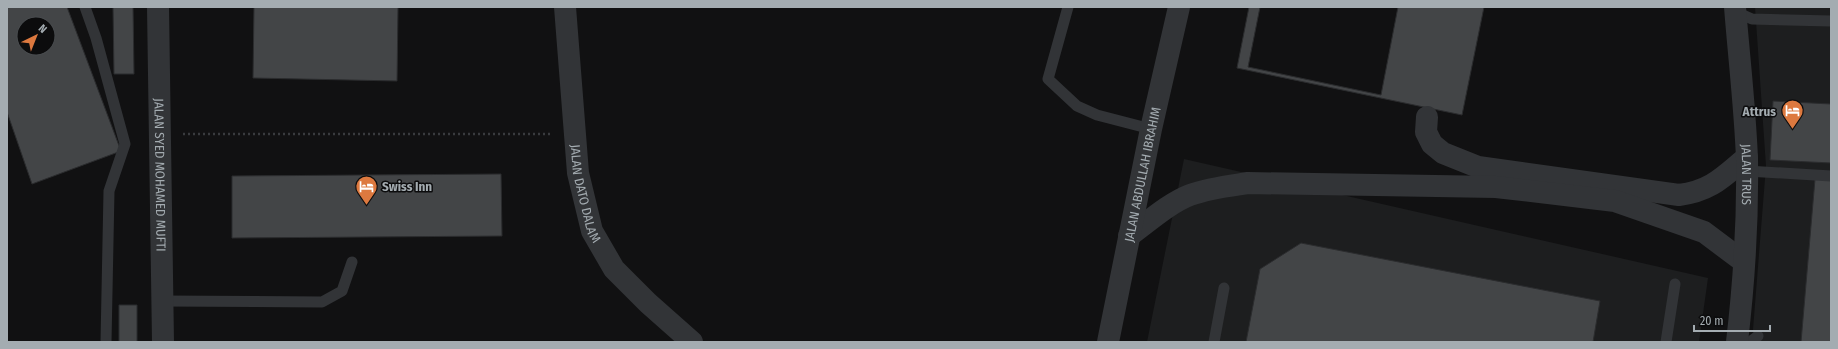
<svg xmlns="http://www.w3.org/2000/svg" width="1838" height="349" font-family="'Fira Sans Condensed',sans-serif">
  <style>
    .built { fill: #1d1e1f }
    .building { fill: #434547; stroke: #2b2c2e; fill-rule: evenodd }
    .lines { fill: none; stroke-linecap: round; stroke-linejoin: round }
    .path { stroke: #393b3e; stroke-width: 2.5; stroke-dasharray: 2 3; stroke-linecap: butt }
    .service { stroke: #323437; stroke-width: 11 }
    .minor { stroke: #323437; stroke-width: 22 }
    .tertiary { stroke: #323437; stroke-width: 22 }
    .labels { text-anchor: middle; dominant-baseline: central; stroke-width: 3; stroke-linejoin: round; paint-order: stroke }
    .poi-label { font-size: 13px; font-weight: bold; fill: #a4acb1; stroke: #0c0c0d; text-anchor: end }
    .street-label { font-size: 13px; fill: #a4acb1; stroke: #0c0c0d }
  </style>
  <rect width="100%" height="100%" fill="#111112"/>
  <path class="built" d="M1755,7H1831V342H1752L1766,166Z
    M1184,159L1708,278L1699,342H1147Z"/>
  <path class="building" d="M7,7H67L121,151L32,184L7,112ZM24,24H48V48H24Z
    M113,7H133L134,74H114Z
    M254,7H398L397,81L253,78Z
    M1249,7H1484L1462,115L1237,68Z
    M1260,7H1398L1381,95L1248,67Z
    M1773,101L1831,104V163L1770,160Z
    M501,174L502,236L232,238V176Z
    M1815,179L1831,180V342H1801Z
    M1301,243L1600,301L1593,342H1246L1260,269Z
    M119,305H137V342H119Z"/>
  <g class="lines">
    <path class="path" d="M183,134H550"/>
    <path class="service" d="M85,7L96,38L125,144L109,191L106,342
      M1068,7L1048,79L1077,106L1097,115L1151,129
      M1736,12L1752,19L1831,21
      M1747,171L1831,176
      M162,301L322,302L342,291L352,262
      M1214,342L1224,288
      M1666,342L1675,284
      M1750,342L1758,336"/>
    <g class="minor">
      <path id="s1" d="M158,7L163,342"/>
      <path id="s2" d="M565,7L578,173L592,231L614,269L648,303L692,342"/>
      <path d="M1427,117L1426,132L1432,144L1443,153L1478,167L1679,195C1711,191 1723,177 1747,157"/>
      <path d="M1129,236C1147,223 1169,203 1190,195C1209,188 1228,186 1248,183L1496,187L1615,201L1704,232L1744,262"/>
    </g>
    <g class="tertiary">
      <path id="s3" d="M1735,7C1739,58 1745,108 1747,159C1748,220 1744,282 1737,342"/>
      <path id="s4" d="M1108,342L1151,129L1179,7"/>
    </g>
  </g>
  <defs>
    <symbol id="hotel-pin" viewBox="-11 -11 22 30"><path d="M0 17L-7.5 6A9.5 9.5 0 1 1 7.5 6Z" fill="#dd793f" stroke="#0c0c0d"/><path d="M-6-4.5h1.5V1H6V5H4.5V3h-9V5H-6ZM-4 0a1.8 1.8 0 1 1 3.6 0ZM.5 0V-2.5h3Q6-2.5 6 0Z" fill="#fff"/></symbol>
  </defs>
  <g fill-rule="evenodd">
    <use href="#hotel-pin" x="1780" y="98" width="25" height="34"/>
    <use href="#hotel-pin" x="354" y="174" width="25" height="34"/>
  </g>
  <g class="labels">
    <g class="poi-label">
      <text x="1776" y="111">Attrus</text>
      <text x="382" y="186" text-anchor="start">Swiss Inn</text>
    </g>
    <g class="street-label">
      <text stroke="none"><textPath href="#s4" startOffset="171">JALAN ABDULLAH IBRAHIM</textPath></text>
      <text stroke="none"><textPath href="#s3" startOffset="168">JALAN TRUS</textPath></text>
      <text stroke="none"><textPath href="#s1" startOffset="168">JALAN SYED MOHAMED MUFTI</textPath></text>
      <text stroke="none"><textPath href="#s2" startOffset="188">JALAN DATO DALAM</textPath></text>
    </g>
  </g>
  <rect width="1838" height="349" fill="none" stroke="#a4acb1" stroke-width="16"/>
  <g transform="translate(36 36) rotate(43)"><circle r="19" fill="#0c0c0d" stroke="#494c4f"/>
  <path d="M0-3L7 15L0 10L-7 15Z" fill="#dd793f"/>
  <text y="-6" font-size="11" font-weight="bold" text-anchor="middle" fill="#a4acb1">N</text>
  </g>
  <path d="M1694 325v6h76v-6" fill="none" stroke="#a4acb1" stroke-width="2"/>
  <text x="1700" y="325" font-size="12" fill="#a4acb1" stroke="#0c0c0d" stroke-width="3" paint-order="stroke">20 m</text>
</svg>
